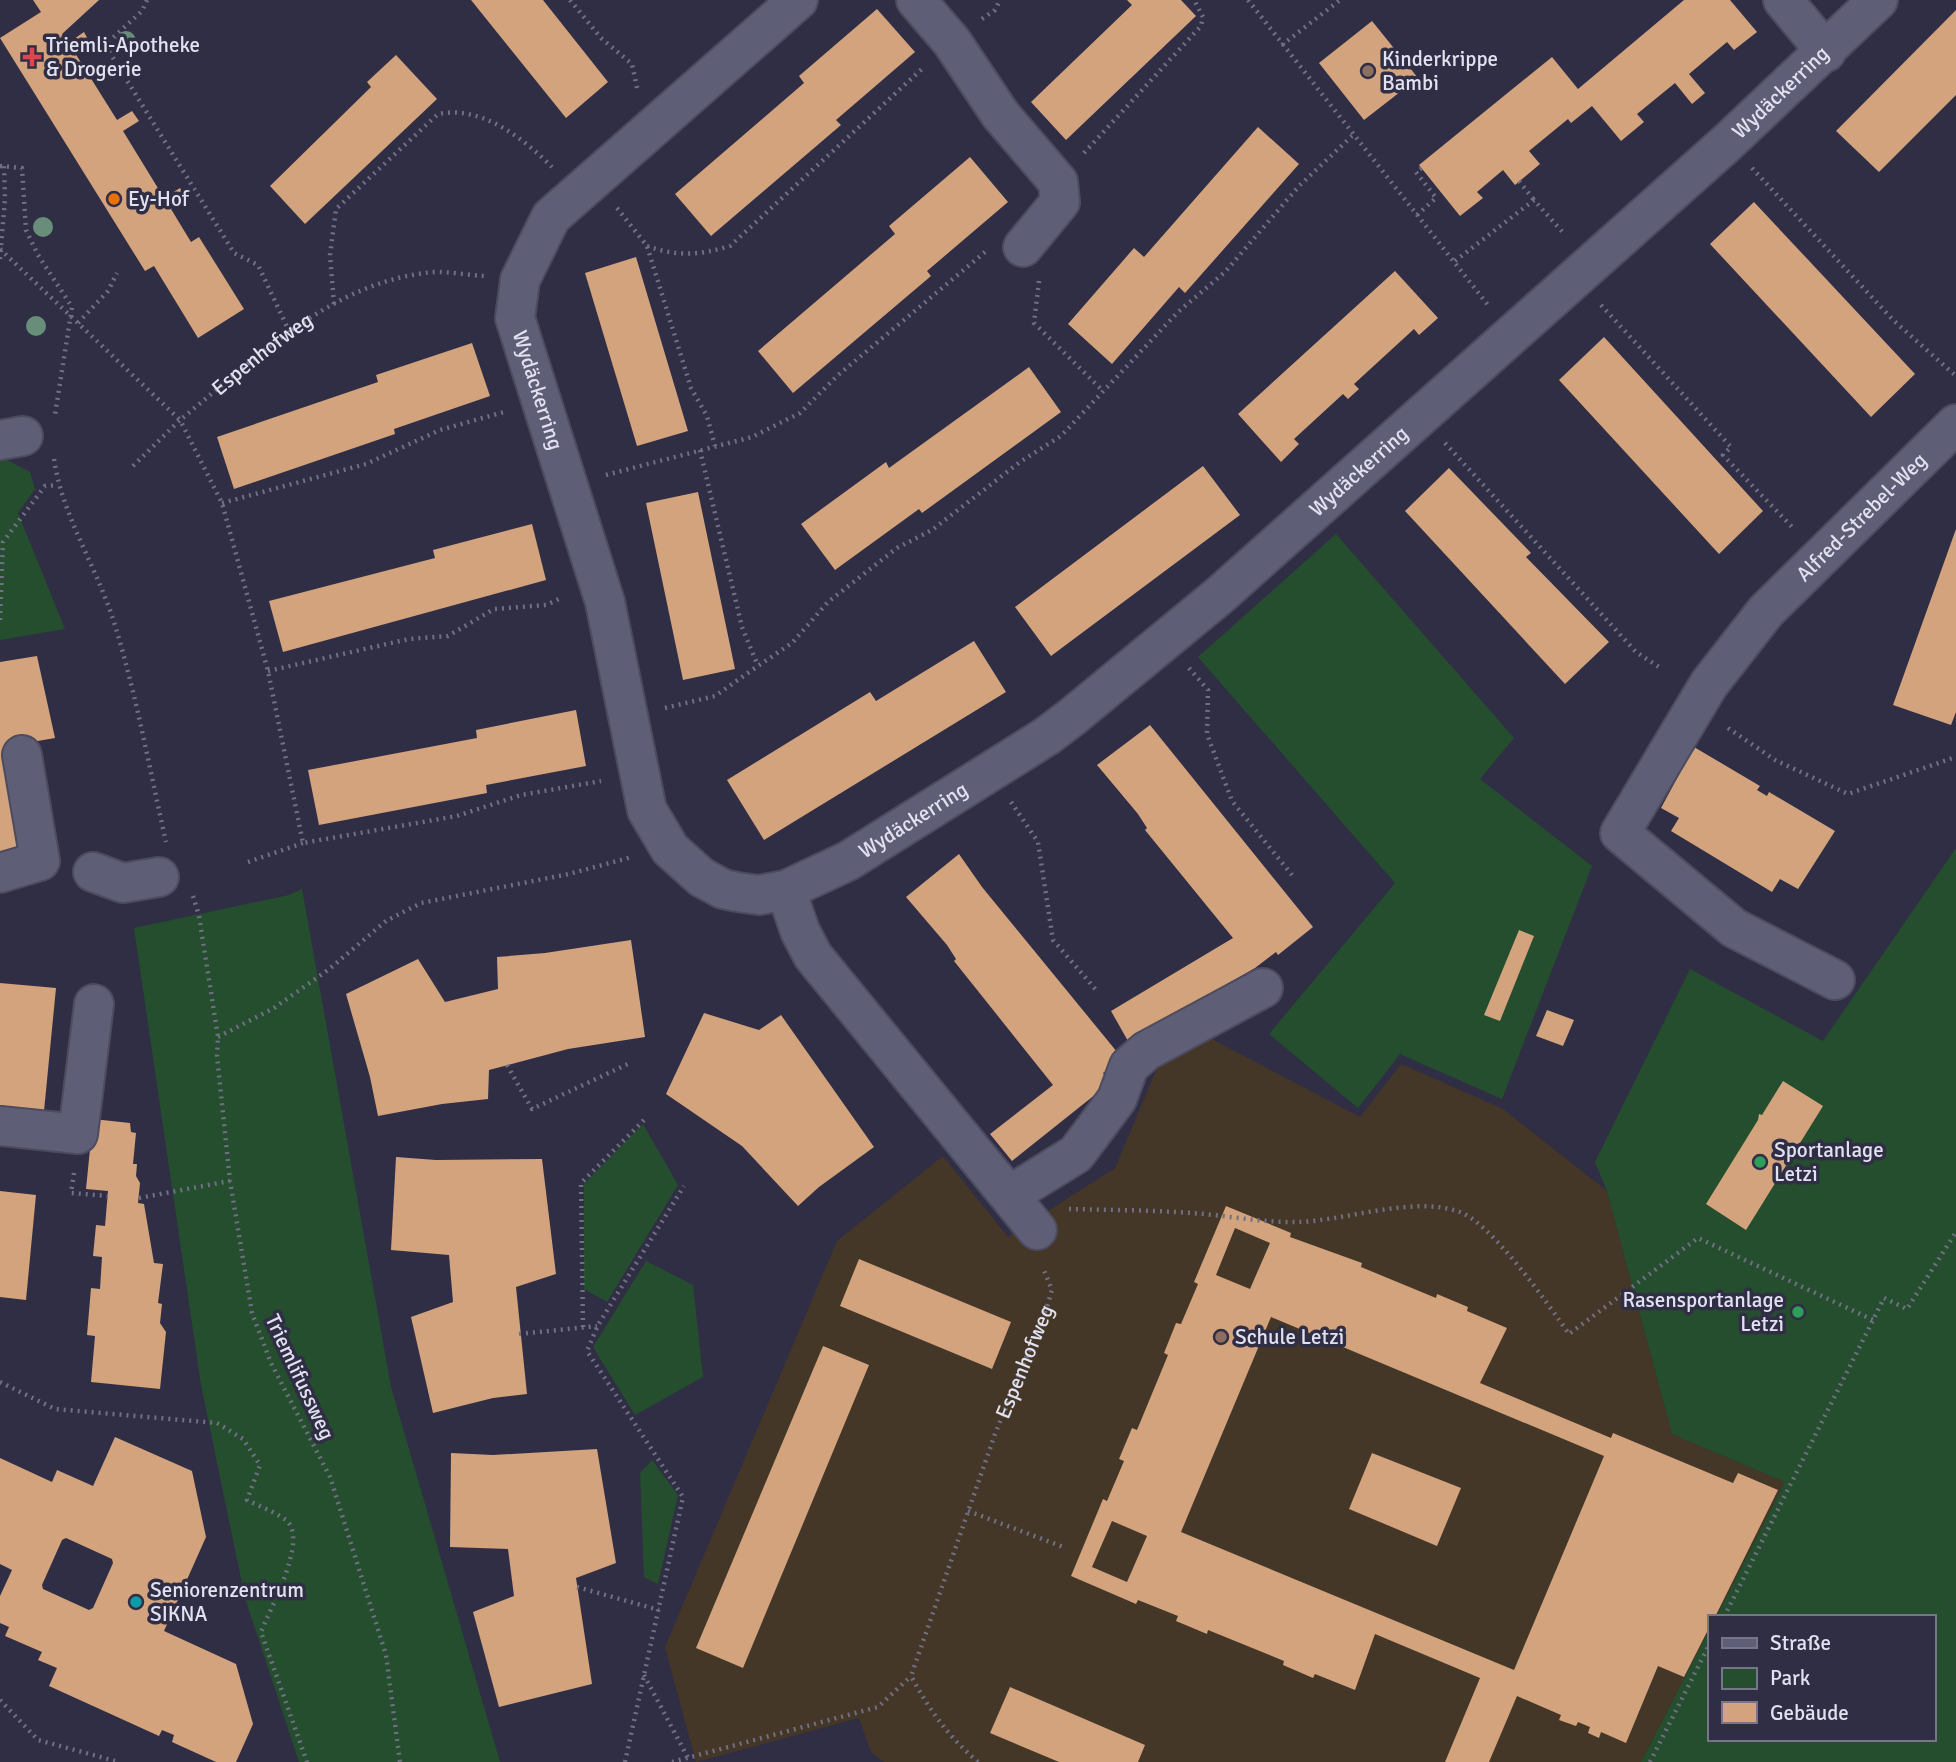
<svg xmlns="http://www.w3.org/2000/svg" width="1956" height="1762" font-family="Signika,sans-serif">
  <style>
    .education { fill: #443728 }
    .green { fill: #254e2e }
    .building { fill: #d2a37d; fill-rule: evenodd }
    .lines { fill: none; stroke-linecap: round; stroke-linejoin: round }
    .minor-casing { stroke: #4d4b5e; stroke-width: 42 }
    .path { stroke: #706f83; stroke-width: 4.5; stroke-dasharray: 2 5; stroke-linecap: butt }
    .minor { stroke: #5f5e77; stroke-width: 38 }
    .tree { fill: #688d78 }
    .health-dot { fill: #e0444e; stroke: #302e45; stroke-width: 2.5 }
    .education-dot { fill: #8d6e63; stroke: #302e45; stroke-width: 2.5 }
    .food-dot { fill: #e8710a; stroke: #302e45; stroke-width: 2.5 }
    .leisure-dot { fill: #2e9e5b; stroke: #302e45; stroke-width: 2.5 }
    .culture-dot { fill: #0f9aa8; stroke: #302e45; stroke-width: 2.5 }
    .labels { text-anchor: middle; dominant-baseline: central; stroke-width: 7; stroke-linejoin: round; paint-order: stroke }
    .poi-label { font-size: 21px; fill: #e2e1f0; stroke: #302e45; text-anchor: start }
    .street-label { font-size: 21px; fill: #e2e1f0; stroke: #302e45 }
  </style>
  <rect width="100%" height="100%" fill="#302e45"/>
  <path class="education" d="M1208,1037L1360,1117L1401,1064L1503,1109L1607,1191L1672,1434L1785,1482L1716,1617H1709V1630L1641,1762H884L871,1752L859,1718L696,1762L665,1647L837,1241L943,1156L1008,1237L1115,1168L1158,1066Z"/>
  <path class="green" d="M5,459L30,472L35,489L18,513L65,629L0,640V460Z
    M1336,534L1514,738L1480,779L1592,866L1502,1099L1400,1054L1358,1108L1269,1034L1395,883L1198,657Z
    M1956,848V1762H1641L1709,1630V1739H1933V1617H1716L1785,1482L1672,1434L1607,1191L1595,1162L1690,969L1823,1041Z
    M302,889L391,1387L500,1762H299L245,1598L201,1385L134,928L289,895Z
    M643,1124L678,1185L607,1302L584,1289V1184Z
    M646,1261L693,1285L703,1377L635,1415L593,1347Z
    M652,1460L678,1495L658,1584L644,1577L640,1473Z"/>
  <path class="building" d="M33,0H99L62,34L68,43L84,32L90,43L75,53L117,120L132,111L139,121L123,131L164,198L180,188L187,199L171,209L191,242L199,237L244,309L198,338L154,266L145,271L0,38L41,12Z
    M471,0H543L608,82L566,118Z
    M1127,0H1181L1196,16L1066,140L1031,102L1132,5Z
    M1684,0H1730L1757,32L1734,50L1727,42L1689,74L1705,93L1692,104L1675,83L1637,114L1644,122L1621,141L1592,106L1571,123L1568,119L1529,151L1540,164L1515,185L1503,170L1477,192L1483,198L1460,216L1419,165L1552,57L1578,89Z
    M877,9L915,52L836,120L841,125L711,236L675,194L804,83L799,76Z
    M1956,10V95L1879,172L1836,131Z
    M1372,21L1418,78L1364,120L1319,63Z
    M396,55L437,99L305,224L270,186L371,87L367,82Z
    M1258,127L1299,164L1185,293L1179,287L1112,364L1068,324L1134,248L1144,257Z
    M970,157L1008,202L927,271L931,276L793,393L758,351L895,234L889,226Z
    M1754,202L1915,374L1871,417L1710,244Z
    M636,257L688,431L637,446L585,273Z
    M1395,271L1438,318L1419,335L1414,329L1354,384L1359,389L1348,399L1343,394L1294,439L1299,444L1281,462L1238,414Z
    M1604,337L1763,511L1719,554L1559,380Z
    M472,343L490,396L394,429L395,434L234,489L217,437L378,382L376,375Z
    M1029,367L1061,412L922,513L919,509L835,570L801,524L886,462L889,468Z
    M1203,466L1240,515L1051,656L1015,607Z
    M1449,468L1531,553L1526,557L1609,642L1565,684L1405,511Z
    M698,492L735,669L683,680L646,503Z
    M532,524L546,580L283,652L269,601L435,558L433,550Z
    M1956,529V712L1951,725L1893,705Z
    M974,641L1006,692L764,840L727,780L870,692L876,701Z
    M37,656L55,738L3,747L21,856L0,860V662Z
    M576,710L586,766L486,785L487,793L319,825L308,770L477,738L476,730Z
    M1150,725L1313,927L1278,955L1276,952L1255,968L1128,1041L1111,1011L1233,938L1145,830L1147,828L1138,814L1097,765Z
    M1694,747L1760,786L1757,790L1767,796L1769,792L1835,831L1798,889L1780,879L1772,892L1671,831L1679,818L1661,808Z
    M959,854L982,887L1122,1058L1103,1073L1111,1082L1012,1161L990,1134L1053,1085L954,961L956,959L947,945L906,897Z
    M1519,930L1534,936L1500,1021L1484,1015Z
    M631,940L645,1037L568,1049L489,1070L488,1099L442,1104L378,1116L370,1077L346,994L418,959L445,1002L498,989L497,957L545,953Z
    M0,983L56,988L44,1111L0,1107Z
    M1547,1010L1574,1020L1563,1046L1536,1036Z
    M704,1013L759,1030L781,1015L874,1147L819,1187L798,1206L742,1146L666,1094Z
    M1783,1081L1823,1106L1746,1230L1706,1204L1758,1120L1759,1114L1762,1115Z
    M93,1119L130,1123L131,1132L136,1133L133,1164H137L136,1176L140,1183L138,1203L144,1204L154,1263L163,1264L158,1303L162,1304L160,1323L166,1332L160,1389L91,1382L95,1336L87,1335L91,1288L100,1289L102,1257L93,1256L96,1225L105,1226L108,1191L86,1189Z
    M396,1157L436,1160L542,1159L556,1274L516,1287L527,1394L493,1398L433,1413L411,1317L453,1302L449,1255L391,1250Z
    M0,1191L36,1195L26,1300L0,1297Z
    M1226,1206L1291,1233L1290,1237L1362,1263L1361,1267L1436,1298L1437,1294L1468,1307L1467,1311L1507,1328L1480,1383L1611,1438L1613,1433L1733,1483L1738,1473L1778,1490L1715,1617H1709V1628L1684,1677L1658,1666L1626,1743L1601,1732L1599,1738L1588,1733L1590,1727L1578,1722L1576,1726L1559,1720L1561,1715L1517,1696L1489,1762H1445L1480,1678L1375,1634L1355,1690L1315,1674L1313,1678L1283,1665L1284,1661L1208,1630L1207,1634L1176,1621L1178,1616L1138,1600L1136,1604L1071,1576L1103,1499L1107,1501L1124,1461L1119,1459L1132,1428L1137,1430L1168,1355L1164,1353L1176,1323L1181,1324L1198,1284L1194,1282ZM1235,1228L1270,1243L1250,1289L1216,1275ZM1271,1317L1604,1456L1514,1670L1181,1532ZM1112,1521L1147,1536L1127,1582L1092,1567Z
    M859,1259L1011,1322L992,1369L840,1306Z
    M823,1346L869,1365L743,1668L696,1648Z
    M115,1437L192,1471L206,1537L164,1631L236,1664L253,1724L236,1762H216L172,1742L174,1735L162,1730L159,1736L49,1686L57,1668L38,1660L42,1652L5,1636L9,1627L0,1623V1596L12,1570L0,1564V1458L52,1482L57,1470L93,1486ZM66,1538L112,1559L113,1563L93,1608L89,1610L43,1589L42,1585L62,1540Z
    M597,1449L616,1563L576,1578L592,1684L499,1707L473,1612L514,1596L508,1549L450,1547L451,1453L493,1455Z
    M1372,1453L1461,1488L1437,1546L1349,1509Z
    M1010,1687L1145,1745L1138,1762H1059L990,1733Z"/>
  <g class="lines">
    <defs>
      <g id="minor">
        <path id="s3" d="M798,0L551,217L520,280L515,318L605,602L647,810L670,849L701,877L723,889L737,892L759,895L786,890L848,861L1047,736L1072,717L1220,595L1728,142L1878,0"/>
        <path d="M916,0L952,42L1000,114L1058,182L1060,202L1023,247"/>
        <path d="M1783,0L1826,52"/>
        <path d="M0,440L23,436"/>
        <path d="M93,872L123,883L159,877"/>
        <path d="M0,873L40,861L22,755"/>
        <path d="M786,890L800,931L813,956L1037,1230"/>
        <path id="s4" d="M1835,980L1734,928L1620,833L1709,684L1766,611L1956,424"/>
        <path d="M0,1126L78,1134L94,1004"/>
        <path d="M1010,1195L1076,1154L1117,1099L1129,1066L1146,1051L1263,988"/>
      </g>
    </defs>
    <use href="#minor" class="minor-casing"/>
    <g class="path">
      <path d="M147,0L142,11L105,45L234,253L258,265L290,333"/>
      <path d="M570,0L601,38L632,64L637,88"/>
      <path d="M1248,0L1488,305"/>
      <path d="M982,19L995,10L1000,0"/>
      <path d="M1282,45L1340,0"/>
      <path d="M1084,153L1201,26L1203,17L1194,0"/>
      <path d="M0,166L22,168L26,230L38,255L72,307L55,415"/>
      <path d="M1752,168L1893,320L1956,376"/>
      <path d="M1519,181L1534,200"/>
      <path d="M617,208L647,246L691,388L707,416L715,446"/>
      <path d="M1417,215L1436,198L1416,172L1422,168"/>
      <path d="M647,246C678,257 700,255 730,246L924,67"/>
      <path id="s1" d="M0,249L180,420C253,361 328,285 425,273C443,270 465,275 484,276"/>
      <path d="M0,259L5,199L4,166"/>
      <path d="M1455,261L1534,200L1565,235"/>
      <path d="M1039,281L1034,323L1103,391"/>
      <path d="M334,304L330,255L336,209L438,114C481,105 523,138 552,167"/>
      <path d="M1601,305L1731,447L1723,455L1794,529"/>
      <path d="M78,323L108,291L117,273"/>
      <path d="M1445,443L1636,652L1662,669"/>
      <path d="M700,450L742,627L758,666"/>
      <path d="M54,459C62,515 95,564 113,619C136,692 149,767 166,842"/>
      <path d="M133,466L180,420L222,503L268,671L303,843L457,816L521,795L601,781"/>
      <path d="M606,475L752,437L800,413L837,376L985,252"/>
      <path d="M222,503L366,464L440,430L504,412"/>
      <path d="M0,620L3,542L45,486L58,485"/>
      <path d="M1189,668L1208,690L1207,734L1232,801L1292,875"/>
      <path d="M268,671L409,639L448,636L494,609L546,605L563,597"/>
      <path d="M665,708L715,696L758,666L792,643L828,602L897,548L932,530L1020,462L1061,436L1178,312L1225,272L1299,186L1352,136"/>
      <path d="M1728,728L1775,760L1848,794L1956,757"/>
      <path d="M1011,802L1038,842L1053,940L1097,991"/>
      <path d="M248,862L303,843"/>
      <path d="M193,896L199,916L218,1037L217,1056L230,1181L252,1313L271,1363L330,1477L386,1655L400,1762"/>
      <path d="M218,1037L274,1008L328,970L386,921L421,903L569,874L632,857"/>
      <path d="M507,1065L532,1109L630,1063"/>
      <path d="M74,1173L71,1193L108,1196"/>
      <path d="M139,1198L230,1181"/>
      <path d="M1069,1209C1109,1210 1150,1210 1191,1213C1225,1215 1262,1223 1297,1222C1346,1221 1413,1195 1460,1212C1492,1224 1548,1304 1569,1334L1698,1238L1873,1320"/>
      <path d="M583,1327L581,1183L645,1119"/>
      <path d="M519,1334L597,1326"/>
      <path d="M0,1382L55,1409L217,1423L243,1439L260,1465L247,1500C259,1506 275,1512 286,1520C309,1539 270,1609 261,1632L307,1762"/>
      <path d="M968,1511L1066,1548"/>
      <path d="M577,1587L659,1610"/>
      <path d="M1724,1617L1884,1298L1907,1309L1956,1232"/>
      <path d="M644,1675L688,1758"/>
      <path d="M0,1700L38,1740L119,1762"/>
      <path d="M625,1762L683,1497L587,1351L598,1325L684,1186"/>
      <path d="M672,1762L878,1707L911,1676"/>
      <path id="s2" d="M978,1762C948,1736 930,1711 911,1676L995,1434L1047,1307L1052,1290L1043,1268"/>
      <path d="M1650,1762L1709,1645"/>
    </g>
    <use href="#minor" class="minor"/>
  </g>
  <g class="tree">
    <circle cx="126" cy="41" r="10"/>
    <circle cx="43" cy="227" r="10"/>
    <circle cx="36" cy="326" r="10"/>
  </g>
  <path class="health-dot" d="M28.5 46.5h7v7h7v7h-7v7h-7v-7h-7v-7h7z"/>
  <g class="education-dot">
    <circle cx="1368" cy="71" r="7"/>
    <circle cx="1221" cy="1337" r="7"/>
  </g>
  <circle class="food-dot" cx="114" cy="199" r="7"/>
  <g class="leisure-dot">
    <circle cx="1760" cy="1162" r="7"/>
    <circle cx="1798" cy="1312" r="7"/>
  </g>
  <circle class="culture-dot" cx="136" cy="1602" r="7"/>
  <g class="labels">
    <g class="poi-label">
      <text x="46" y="45">Triemli-Apotheke<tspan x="46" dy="24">&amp; Drogerie</tspan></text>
      <text x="1382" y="59">Kinderkrippe<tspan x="1382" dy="24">Bambi</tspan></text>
      <text x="128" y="199">Ey-Hof</text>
      <text x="1774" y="1150">Sportanlage<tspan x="1774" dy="24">Letzi</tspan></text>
      <text x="1784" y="1300" text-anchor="end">Rasensportanlage<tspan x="1784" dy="24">Letzi</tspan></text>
      <text x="1235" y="1337">Schule Letzi</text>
      <text x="150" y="1590">Seniorenzentrum<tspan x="150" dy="24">SIKNA</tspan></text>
    </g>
    <g class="street-label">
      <text stroke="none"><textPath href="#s3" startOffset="2403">Wydäckerring</textPath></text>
      <text stroke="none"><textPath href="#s1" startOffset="354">Espenhofweg</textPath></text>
      <text stroke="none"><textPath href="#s3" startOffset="513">Wydäckerring</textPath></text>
      <text stroke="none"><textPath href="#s3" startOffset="1836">Wydäckerring</textPath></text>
      <text stroke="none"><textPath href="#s4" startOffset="662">Alfred-Strebel-Weg</textPath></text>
      <text stroke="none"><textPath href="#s3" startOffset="1269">Wydäckerring</textPath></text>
      <text stroke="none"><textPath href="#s2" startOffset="444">Espenhofweg</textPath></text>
      <text transform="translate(300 1377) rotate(65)">Triemlifussweg</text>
    </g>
  </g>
  <rect x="1708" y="1615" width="228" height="126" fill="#302e45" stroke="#777689" stroke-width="2"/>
  <rect x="1722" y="1638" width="35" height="10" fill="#5f5e77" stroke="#777689" stroke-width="2"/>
  <text x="1770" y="1650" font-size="21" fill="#e2e1f0">Straße</text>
  <rect x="1722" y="1668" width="35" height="21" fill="#254e2e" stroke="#777689" stroke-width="2"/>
  <text x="1770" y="1685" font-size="21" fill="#e2e1f0">Park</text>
  <rect x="1722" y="1702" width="35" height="21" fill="#d2a37d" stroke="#777689" stroke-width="2"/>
  <text x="1770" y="1720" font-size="21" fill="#e2e1f0">Gebäude</text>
</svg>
